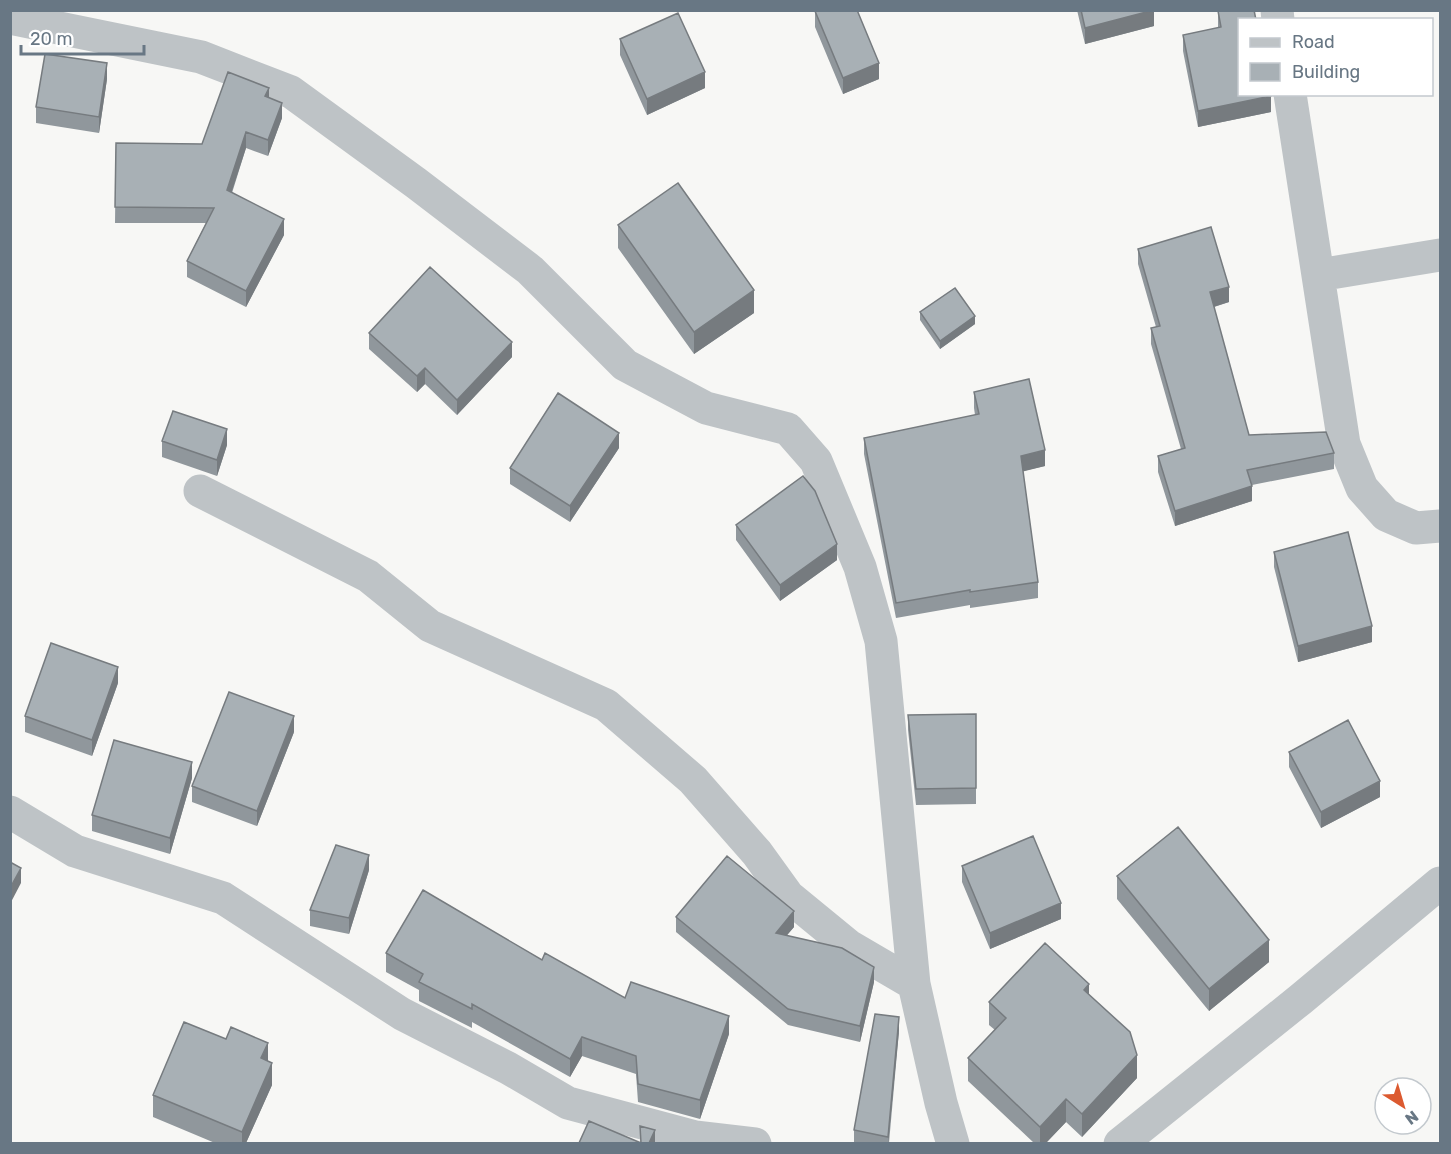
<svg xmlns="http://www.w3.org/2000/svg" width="1451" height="1154" font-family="Rubik,sans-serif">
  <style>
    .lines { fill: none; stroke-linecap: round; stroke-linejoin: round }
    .minor { stroke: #bec3c6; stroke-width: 33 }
    .wall { fill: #90979c }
    .shaded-wall { fill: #767b7f }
    .building { fill: #a8b0b5; stroke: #767b7f; stroke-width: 1.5 }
  </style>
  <rect width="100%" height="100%" fill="#f7f7f5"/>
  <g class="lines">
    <path class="minor" d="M1277,10L1278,20
      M10,18L201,57L291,92L416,183L530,270L625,365L706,408L788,429L816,461L860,567L881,641L914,984L941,1103L953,1144
      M1290,94L1344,444L1362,488L1386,515L1416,528L1440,526
      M1319,275L1440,255
      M200,491L368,576L430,626L606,705L693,780L757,853L788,896L849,946L914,984
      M10,812L75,851L223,898L402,1014L508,1068L568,1103L695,1137L755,1144
      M1120,1144L1301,999L1440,883"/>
  </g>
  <path class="wall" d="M1077,10H1154V26L1085,44Z
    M815,11L879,79L843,94L815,27Z
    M1218,11L1271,112L1198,127L1183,51V35L1218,28Z
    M620,39L705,88L647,115L620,55Z
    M107,79L99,133L36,123V107Z
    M269,98L282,118L268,156L246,148L232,193L284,235L246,307L187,277V261L206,223H115L116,143L202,144Z
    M618,225L754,313L694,354L618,248Z
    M1138,249L1229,302L1214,307L1249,435L1334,453V469L1252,485V501L1175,526L1158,472V456L1181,449L1151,344V328L1156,327L1138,264Z
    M920,312L975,324L940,349L920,320Z
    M369,333L512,357L457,415L425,384L417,392L369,349Z
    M974,392L1045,466L1023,471L1038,582V598L970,608V605L896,618L864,454V438L975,415L974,408Z
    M162,441L227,445L217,476L162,457Z
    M619,448L570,522L510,484V468Z
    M736,525L837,560L780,601L736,540Z
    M1274,552L1372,642L1298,662L1274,567Z
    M118,683L92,756L25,732V716Z
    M976,714V804L916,805L908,730V715Z
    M294,732L257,826L192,802V786Z
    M1289,752L1380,797L1321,828L1289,767Z
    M192,778L170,854L92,831V815Z
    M962,866L1061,919L990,949L962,882Z
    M369,870L349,934L310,926V910Z
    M1117,876L1269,962L1209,1011L1117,899Z
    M676,917L794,927L787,935L874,982L860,1042L788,1025L676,932Z
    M386,953L542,960L625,998L729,1034L700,1119L638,1102L636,1074L582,1056L570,1077L472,1022V1028L419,1001V990L386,972Z
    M1089,994L1137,1078L1082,1137L1066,1122L1046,1143H1034L968,1081V1058L995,1030L989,1025V1002Z
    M899,1031L889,1143H854V1130Z
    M268,1061L272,1085L246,1143H215L153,1117V1095Z"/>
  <path class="shaded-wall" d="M1154,10V26L1085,44V28Z
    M107,63V79L99,133V117Z
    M879,63V79L843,94V78Z
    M705,72V88L647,115V99Z
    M269,88V104L265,96Z
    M1271,96V112L1198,127V111Z
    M282,103V118L268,156V140Z
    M246,132V148L227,206V190Z
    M284,219V235L246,307V291Z
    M1229,287V302L1210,308V292Z
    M754,290V313L694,354V332Z
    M975,316V324L940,349V341Z
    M512,342V357L457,415V400Z
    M425,368V384L417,392V376Z
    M227,429V445L217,476V460Z
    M619,433V448L570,522V506Z
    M1045,450V466L1021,472V456Z
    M1252,486V501L1175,526V511Z
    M837,544V560L780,601V585Z
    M1372,626V642L1298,662V646Z
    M118,667V683L92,756V740Z
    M294,716V732L257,826V811Z
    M192,762V778L170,854V838Z
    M1380,781V797L1321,828V812Z
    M369,855V870L349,934V918Z
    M21,868V883L10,904V888Z
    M1061,903V919L990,949V933Z
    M794,911V927L776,948V933Z
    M1269,940V962L1209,1011V989Z
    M874,967V982L860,1042V1026Z
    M1089,984V1007L1084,990Z
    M729,1016V1034L700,1119V1100Z
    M899,1017V1031L888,1143V1137Z
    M582,1037V1056L570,1077V1059Z
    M268,1043V1065L261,1058Z
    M1137,1055V1078L1082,1137V1114Z
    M272,1063V1085L246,1143H242V1132Z
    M1066,1099V1122L1046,1143H1040V1127Z
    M655,1130V1143H649Z"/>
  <path class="building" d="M817,10H857L879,63L843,78L815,11Z
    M1081,10H1154L1085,28Z
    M1254,10L1256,20H1239V94H1271V96L1198,111L1183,35L1221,27L1218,11Z
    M678,13L705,72L647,99L620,39Z
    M45,54L107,63L99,117L36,107Z
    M228,72L269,88L265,96L282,103L268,140L246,132L227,190L284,219L246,291L187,261L214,208L115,207L116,143L202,144Z
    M678,183L754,290L694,332L618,225Z
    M1211,227L1229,287L1210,292L1249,435L1326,432L1334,453L1247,470L1252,486L1175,511L1158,456L1185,448L1151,328L1160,326L1138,249Z
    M430,267L512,342L457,400L425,368L417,376L369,333Z
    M955,288L975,316L940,341L920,312Z
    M1029,379L1045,450L1021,456L1038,582L970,592V590L896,603L864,438L979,414L974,392Z
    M558,393L619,433L570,506L510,468Z
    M173,411L227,429L217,460L162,441Z
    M803,476L815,491L837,544L780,585L736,525Z
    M1348,532L1372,626L1298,646L1274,552Z
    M51,643L118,667L92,740L25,716Z
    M229,692L294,716L257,811L192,786Z
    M976,714V788L916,789L908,715Z
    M1348,720L1380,781L1321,812L1289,752Z
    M114,740L192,762L170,838L92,815Z
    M1178,827L1269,940L1209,989L1117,876Z
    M1033,836L1061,903L990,933L962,866Z
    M336,845L369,855L349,918L310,910Z
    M727,856L794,911L776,933L842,948L874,967L860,1026L788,1009L676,917Z
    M10,862L21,868L10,888Z
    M423,890L542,960L545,953L625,998L631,982L729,1016L700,1100L638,1084L636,1056L582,1037L570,1059L472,1004V1009L419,982L423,974L386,953Z
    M1045,943L1089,984L1084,990L1130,1032L1137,1055L1082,1114L1066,1099L1040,1127L968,1058L1006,1018L989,1002Z
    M875,1014L899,1017L888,1137L854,1130Z
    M184,1022L226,1039L231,1027L268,1043L261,1058L272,1063L242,1132L153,1095Z
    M589,1121L641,1143H579Z
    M640,1126L655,1130L649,1143H641Z"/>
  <rect width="1451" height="1154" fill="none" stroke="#687784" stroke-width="24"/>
  <rect x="1238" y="18" width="195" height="78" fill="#ffffff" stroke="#c3c9ce" stroke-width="1.5"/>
  <rect x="1250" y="38" width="30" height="9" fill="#bec3c6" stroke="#c3c9ce" stroke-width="1.5"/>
  <text x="1292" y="48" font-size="18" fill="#687784">Road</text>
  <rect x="1250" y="63" width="30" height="18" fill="#a8b0b5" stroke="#c3c9ce" stroke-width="1.5"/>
  <text x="1292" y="78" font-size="18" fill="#687784">Building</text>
  <g transform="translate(1403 1106) rotate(143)"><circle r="28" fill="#ffffff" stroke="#c3c9ce" stroke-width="1.5"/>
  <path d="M0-4.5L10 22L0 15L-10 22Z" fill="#dc5a30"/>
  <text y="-9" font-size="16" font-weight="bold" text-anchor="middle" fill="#687784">N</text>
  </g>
  <path d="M21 45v9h123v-9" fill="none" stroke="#687784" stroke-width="3"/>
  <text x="30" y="45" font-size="18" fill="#687784" stroke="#ffffff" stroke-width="4.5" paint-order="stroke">20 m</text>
</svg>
